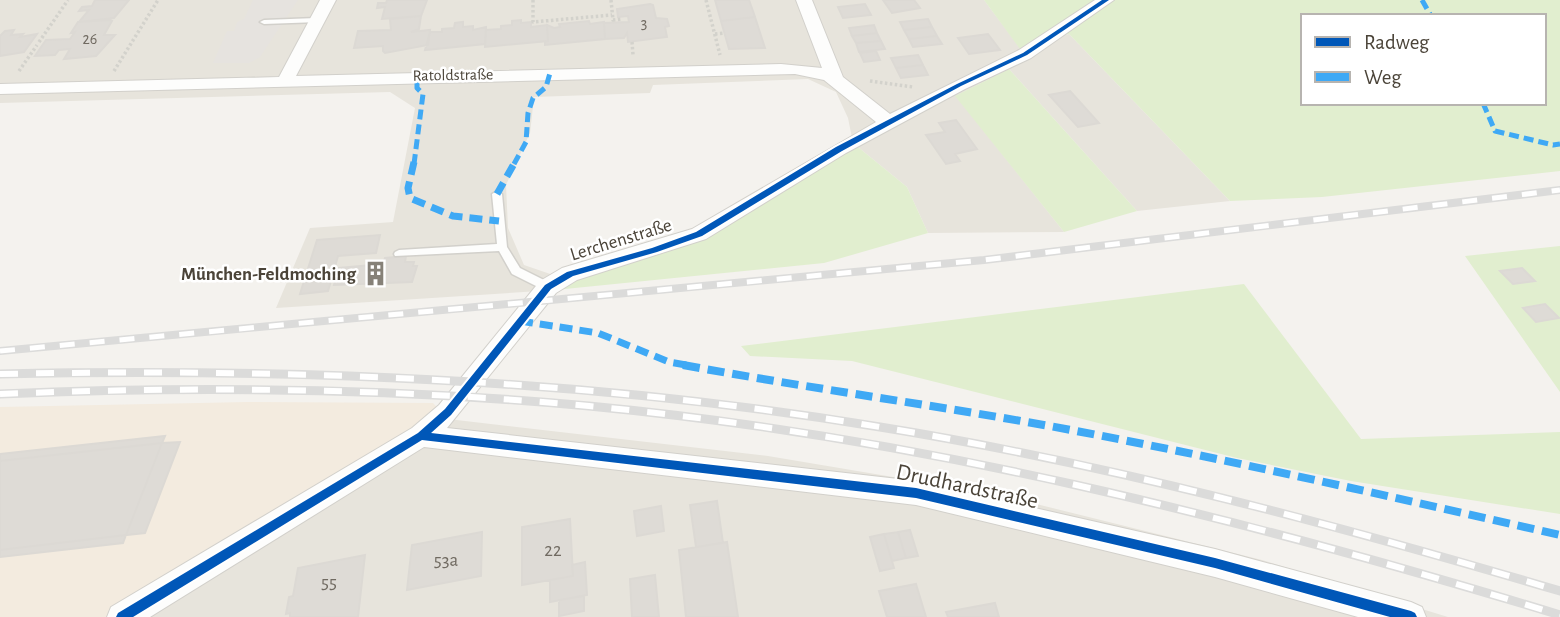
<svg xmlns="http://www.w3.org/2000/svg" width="1560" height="617" font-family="'Alegreya Sans',sans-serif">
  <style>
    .residential { fill: #e7e4dc }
    .commercial { fill: #f3ebdf }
    .green { fill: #e1eecf; fill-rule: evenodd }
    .parking { fill: #e6e3df }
    .building { fill: #dedbd6; stroke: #dcd9d4; stroke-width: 2 }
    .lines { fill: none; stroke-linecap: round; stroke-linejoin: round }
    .service-casing { stroke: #d2d0cb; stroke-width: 3 }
    .minor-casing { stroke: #d2d0cb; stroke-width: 2 }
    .path { stroke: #d3d2cc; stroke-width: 3.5; stroke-dasharray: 2.5 2.5; stroke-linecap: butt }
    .service { fill: #fdfdfc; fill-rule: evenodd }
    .minor { fill: #fdfdfc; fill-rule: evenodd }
    .rail-far1-casing { stroke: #dbdbda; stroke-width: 8 }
    .rail-casing { stroke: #dbdbda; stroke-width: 9 }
    .rail-far1 { stroke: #fff; stroke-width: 5; stroke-dasharray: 15; stroke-linecap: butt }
    .rail { stroke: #fff; stroke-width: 6; stroke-dasharray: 18; stroke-linecap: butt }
    .quiet-far2 { stroke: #3fa9f5; stroke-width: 5; stroke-dasharray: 10 5; stroke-linecap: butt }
    .quiet-far1 { stroke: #3fa9f5; stroke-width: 7; stroke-dasharray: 13 7; stroke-linecap: butt }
    .quiet { stroke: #3fa9f5; stroke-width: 8; stroke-dasharray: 17 8; stroke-linecap: butt }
    .cycleway-casing { stroke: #fff; stroke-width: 4 }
    .cycleway { fill: #0057b8; fill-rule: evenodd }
    .labels { text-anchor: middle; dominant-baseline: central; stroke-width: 5; stroke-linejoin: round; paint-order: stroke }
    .number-label { font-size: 16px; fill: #706a61 }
    .far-street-label { font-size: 16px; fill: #4b4439; stroke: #fff }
    .street-label { font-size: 19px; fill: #4b4439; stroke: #fff }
    .poi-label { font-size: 19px; font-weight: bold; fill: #4b4439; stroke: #fff; text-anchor: end }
    .near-number-label { font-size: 19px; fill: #706a61 }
    .near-street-label { font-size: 23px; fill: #4b4439; stroke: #fff }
  </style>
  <rect width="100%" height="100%" fill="#f4f2ee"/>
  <path class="residential" d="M0,0H984L1020,48L1031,41L1069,34L1230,201L1137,211L1009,69L956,96L1064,232L928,233L907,187L853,143L848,118L836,92L808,79L653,85L650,93L534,97L530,133L506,185L508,228L524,265L559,277L555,290L276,308L310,228L393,222L415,108L390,92L0,103Z
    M448,419L768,456L1000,495L1262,560L1448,617H130Z"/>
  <path class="commercial" d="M248,402L433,403L448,419L130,617H0V407Z"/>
  <path class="green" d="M984,0H1560V171L1322,197L1230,201L1069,34L1031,41L1020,49ZM1303,16H1544V103H1303Z
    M1009,69L1137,211L1064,232L955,96Z
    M853,143L907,187L928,233L824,263L555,290L559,277L689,240Z
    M1560,246V392L1465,256Z
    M1244,284L1361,439L1560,432V514L1351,481L1237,458L852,361L750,356L741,346Z"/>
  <path class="parking" d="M253,0H298L260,57L249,63H213L227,31H234L237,22L244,19Z"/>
  <path class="building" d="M95,0H129L114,18L79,22L89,10L79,11L82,7L92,6Z
    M387,0H427L421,16L382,19L385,7L377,8L378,3H386Z
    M715,0H749L755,17L721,21Z
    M883,0H914L920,8L892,13Z
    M650,4L653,5L656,18L667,19L669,26L665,27L667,37L628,42L627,33L624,38L605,39L604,23L629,22L628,16L618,17L617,9Z
    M865,4L871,15L843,18L838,7Z
    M421,16L419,29L411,32L430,30L428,45L385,53L383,51V46L354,48L358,31L391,30L390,19Z
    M755,17L765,48L729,49L721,21Z
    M928,19L932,27L904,30L900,22Z
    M110,20L112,21L104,35H115L96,56L64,59L70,49L59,50L55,55L35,56L46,40L70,39L75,32L71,33L78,22Z
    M521,20V23L531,22V27L547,25L548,41L485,47L486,30L501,29V26L512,25V21Z
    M589,21L590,24L604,22L605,39L545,45V42L548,41L547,25L554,28L560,27L559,24Z
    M463,22V27L473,26V30L486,27L485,44L425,50L430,32H442V29L454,28L455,23Z
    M874,25L877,33L852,36L849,28Z
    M932,27L937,36L909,39L904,30Z
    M14,30L11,35L23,34L20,37L37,34L24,52L0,56V36L5,31Z
    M877,33L881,41L856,43L852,36Z
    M988,34L1000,50L969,54L958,38Z
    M937,36L942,44L913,47L909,39Z
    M881,41L885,49L859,52L856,43Z
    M876,51L880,60L864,62L860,53Z
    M918,55L923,65L896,68L891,58Z
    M923,65L928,75L901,78L896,68Z
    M1070,91L1099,123L1078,127L1049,95Z
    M956,120L977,149L955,154L960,161L946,164L926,135L945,132L939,123Z
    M380,235L376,253L338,256L328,291L300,294L317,240Z
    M406,256L405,262H414L413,266H417L412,282L334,285L339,268L383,264L385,258Z
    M1522,268L1535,281L1513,284L1500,271Z
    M1545,304L1559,318L1536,322L1523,308Z
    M165,436L162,443L0,461V454Z
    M180,442L145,533L126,535L162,443Z
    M162,443L126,535L0,550V461Z
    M717,501L723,543L696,547L690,505Z
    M661,506L664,531L637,536L634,511Z
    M570,519L573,576L522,585V527Z
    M910,530L918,556L906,558L898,532Z
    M482,532L481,576L407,590L412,545Z
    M898,532L906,558L892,561L884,534Z
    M884,534L894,568L880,571L870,537Z
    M126,535L123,543L0,557V550Z
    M727,542L738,617H686L679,550Z
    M365,555L358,617H290V613L286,614L289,597L293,596L298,568Z
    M585,562L587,595L550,602V580L573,576L572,565Z
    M655,575L659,617H632L630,579Z
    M916,584L926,617H887L879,591Z
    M584,596V611L559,616V600Z
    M995,603L999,617H948L946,612Z"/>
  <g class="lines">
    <defs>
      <path id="service" d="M316,18L320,20L319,22L264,24L260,22L264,20Z
        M497,191L502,194L507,247L520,268L552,284L553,287L552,290H544L512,274L499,251L395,256L394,254L395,252L399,250L497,244L492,194Z"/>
      <path id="minor" d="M320,0H336L296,76L781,64L822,68L796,0H812L843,77L890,114L1019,50L1095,0H1114L1031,58L965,89L846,153L706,239L577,280L556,293L447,428L916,481L1215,549L1411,602L1422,607L1426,617H1358L1215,577L916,505L424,447L150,617H107L111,607L412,428L439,405L540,281L562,268L692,229L876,122L824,80L795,74L0,94V84L279,77Z"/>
    </defs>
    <use href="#service" class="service-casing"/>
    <use href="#minor" class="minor-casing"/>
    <path class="path" d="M533,0V22L612,15
      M611,0L613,20L622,19
      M706,0L720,55
      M715,34L724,33
      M39,42L68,0
      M632,42L633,55
      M19,71L37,45
      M114,71L158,0
      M870,81L913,87"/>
    <use href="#service" class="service"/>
    <use href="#minor" class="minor"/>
    <defs>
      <path id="rail-far1" d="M0,351L984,260L1560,190"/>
      <path id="rail" d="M0,374C295,368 589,379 880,427C1111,464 1336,525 1560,591
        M0,394C197,386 393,388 589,406C919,437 1243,518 1560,615"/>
    </defs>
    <use href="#rail-far1" class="rail-far1-casing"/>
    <use href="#rail" class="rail-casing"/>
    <use href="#rail-far1" class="rail-far1"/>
    <use href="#rail" class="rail"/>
    <path class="quiet-far2" d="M1422,0L1431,16
      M1483,103L1495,131L1553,145L1560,144
      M414,164L423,94L417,88V76
      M514,164L526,142L528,113L533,98L546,87L550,73"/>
    <path class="quiet-far1" d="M414,162L408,188L410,198L453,216L499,221
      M497,194L515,162
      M520,321L598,333L669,362L692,366"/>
    <path class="quiet" d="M683,365C797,386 912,402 1027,422C1206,454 1383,495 1560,535"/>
    <defs>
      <path id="cycleway" d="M1102,0H1109L1027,55L961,86L842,151L702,236L657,252L573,276L551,289L451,415L431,433L916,488L1215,558L1411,611L1415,613L1417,617H1390L1215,568L916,498L422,440L133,617H116L118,613L418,433L445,409L545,285L567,272L652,248L696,232L836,147L957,84L1023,53Z"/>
    </defs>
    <use href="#cycleway" class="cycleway-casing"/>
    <use href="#cycleway" class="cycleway"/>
  </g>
  <defs>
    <symbol id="building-bare" viewBox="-9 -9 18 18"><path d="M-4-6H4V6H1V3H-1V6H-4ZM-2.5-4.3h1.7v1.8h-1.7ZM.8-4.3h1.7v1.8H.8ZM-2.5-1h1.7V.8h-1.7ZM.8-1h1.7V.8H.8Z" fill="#868178" stroke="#fff" stroke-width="2.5" paint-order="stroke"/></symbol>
  </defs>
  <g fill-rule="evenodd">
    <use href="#building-bare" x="358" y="256" width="35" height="35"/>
  </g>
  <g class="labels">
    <g class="number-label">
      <text x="644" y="23">3</text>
      <text x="90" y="39">26</text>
    </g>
    <g class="far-street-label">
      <text transform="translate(453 75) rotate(-1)">Ratoldstraße</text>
    </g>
    <g class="street-label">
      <text transform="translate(621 240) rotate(-17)">Lerchenstraße</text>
    </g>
    <g class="poi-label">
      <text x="356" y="274">München-Feldmoching</text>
    </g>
    <g class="near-number-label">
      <text x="553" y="550">22</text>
      <text x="446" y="560">53a</text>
      <text x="329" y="582">55</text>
    </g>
    <g class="near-street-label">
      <text transform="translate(967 487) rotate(12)">Drudhardstraße</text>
    </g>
  </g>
  <rect x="1301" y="14" width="245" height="91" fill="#ffffff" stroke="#b7b4b0" stroke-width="2"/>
  <rect x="1315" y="37" width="35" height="10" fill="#0057b8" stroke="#b7b4b0" stroke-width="2"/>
  <text x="1364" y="49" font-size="21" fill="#4b4439">Radweg</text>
  <rect x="1315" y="72" width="35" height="10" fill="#3fa9f5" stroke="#b7b4b0" stroke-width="2"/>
  <text x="1364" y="84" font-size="21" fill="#4b4439">Weg</text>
</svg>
